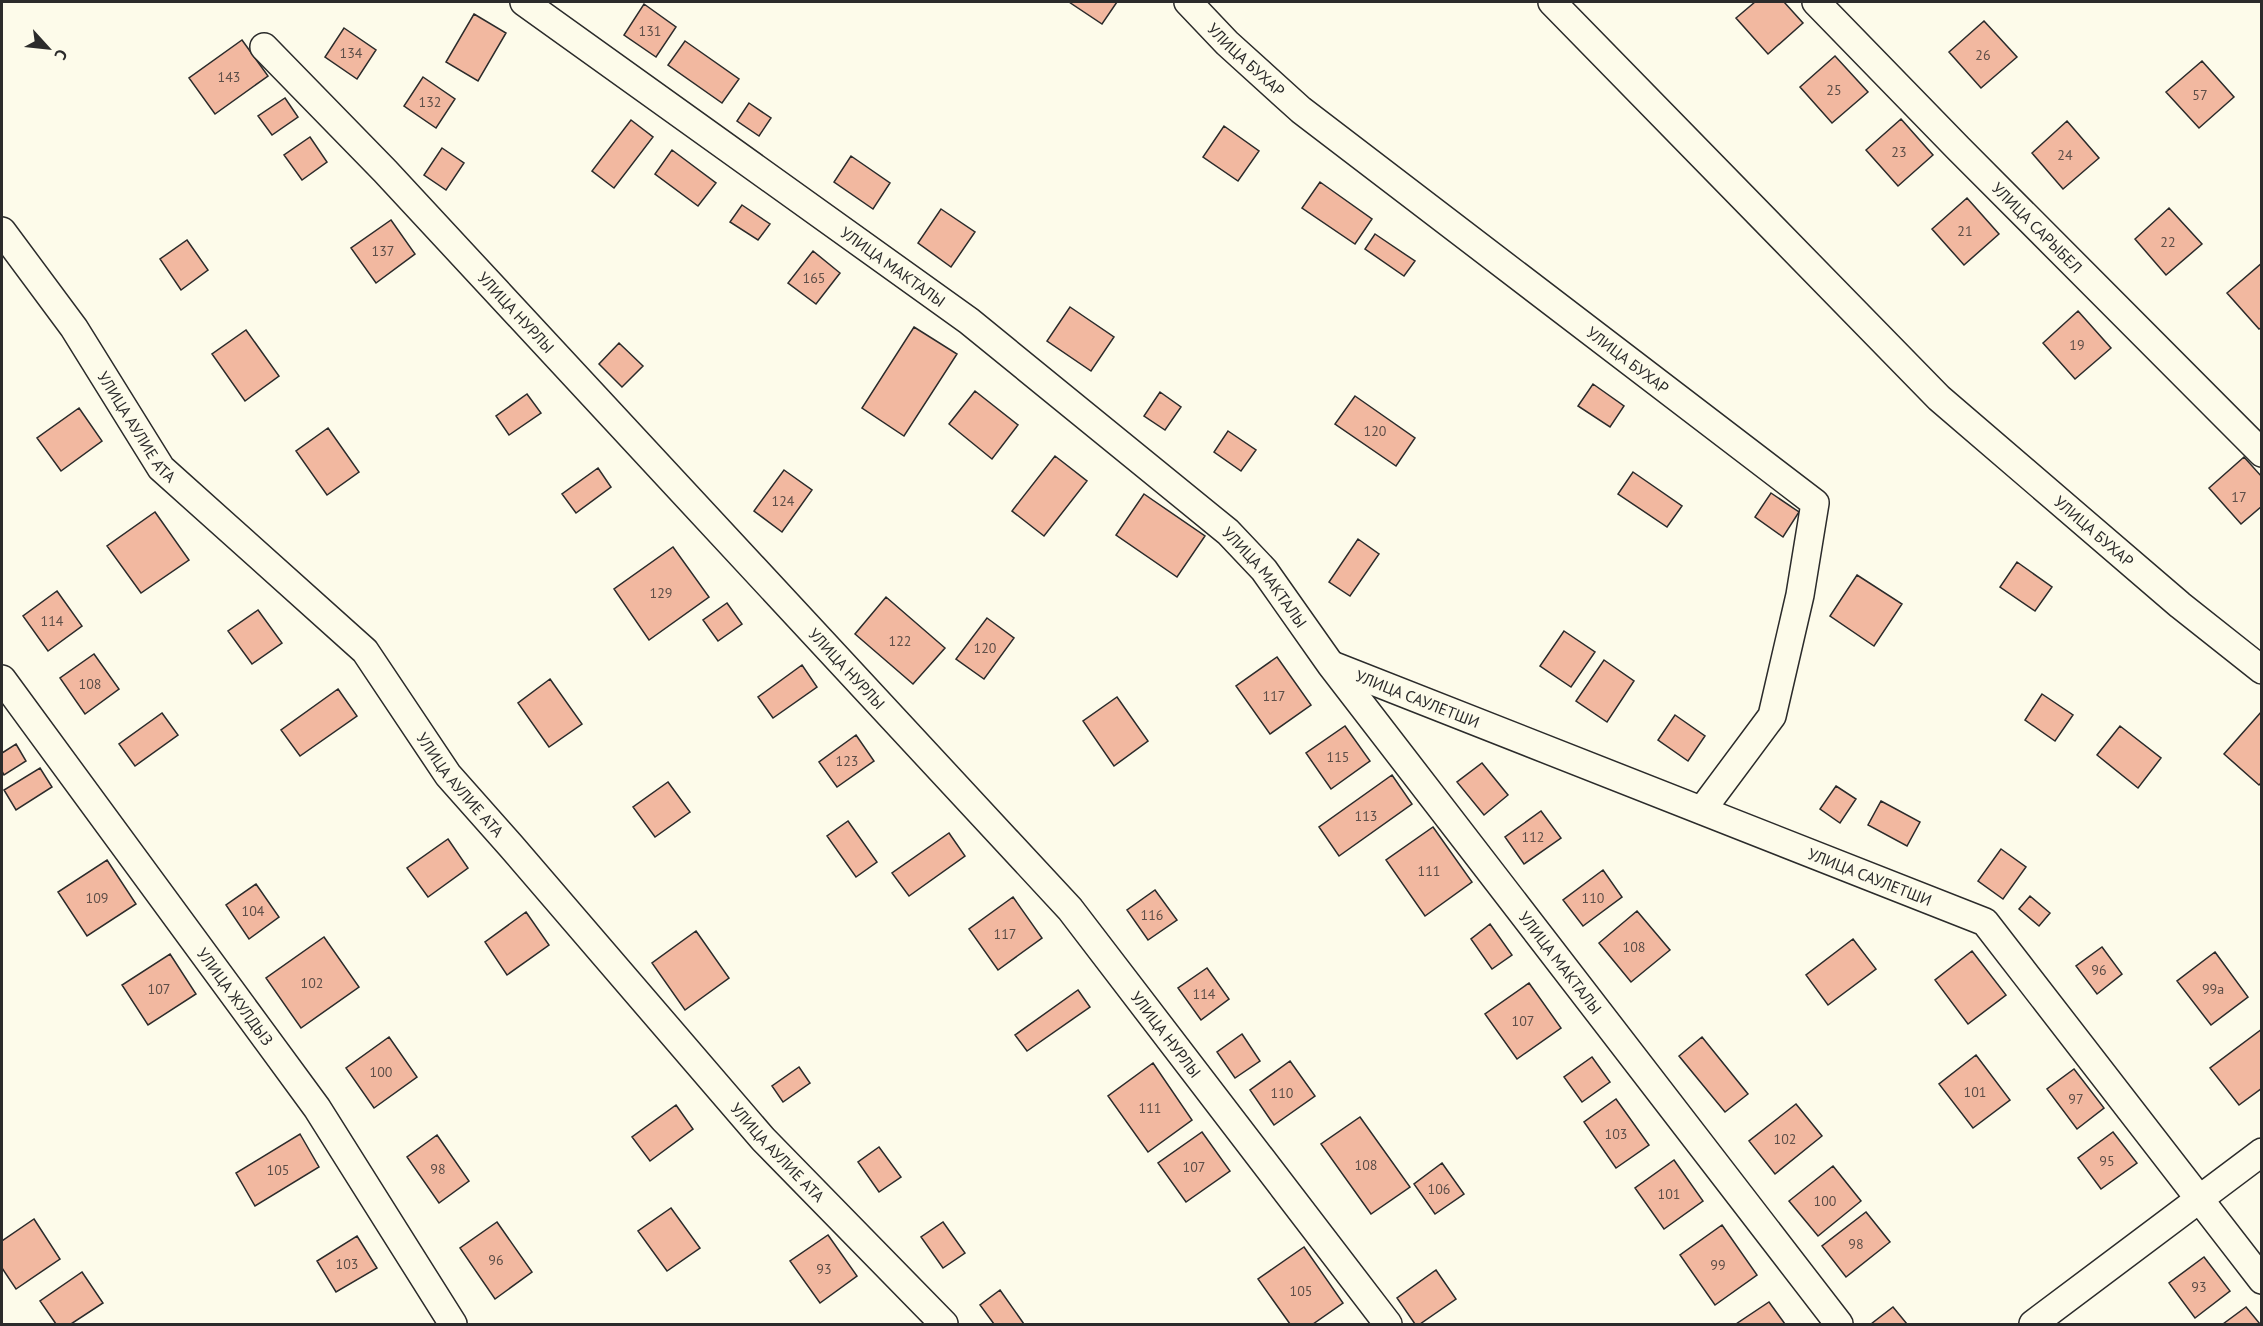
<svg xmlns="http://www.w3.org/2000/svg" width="2263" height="1326" font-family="'PT Sans',sans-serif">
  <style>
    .building { fill: #f2b8a0; stroke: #2b2b2b; stroke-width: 1.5 }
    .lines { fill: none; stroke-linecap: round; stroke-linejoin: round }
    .street-casing { stroke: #2b2b2b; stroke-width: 30 }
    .street { stroke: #fdfbea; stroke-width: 27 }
    .labels { text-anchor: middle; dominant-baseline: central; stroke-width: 4.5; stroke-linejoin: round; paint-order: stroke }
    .number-label { font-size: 14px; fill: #5d4e48 }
    .street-label { font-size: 16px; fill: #2b2b2b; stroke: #fdfbea }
  </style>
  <rect width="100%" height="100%" fill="#fdfbea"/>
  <path class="building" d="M1069,2H1117L1102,24Z
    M1755,2H1784L1803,23L1768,54L1736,18Z
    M644,4L676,27L656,57L624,35Z
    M474,14L506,33L478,81L446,62Z
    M1984,21L2017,57L1981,88L1949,52Z
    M344,28L376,50L357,79L325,57Z
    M242,40L268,76L215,114L189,78Z
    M685,41L739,79L722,103L668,65Z
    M1835,56L1868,92L1832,123L1800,87Z
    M2202,61L2234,97L2199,128L2166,92Z
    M423,77L455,99L436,128L404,106Z
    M285,98L298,117L272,135L258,116Z
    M749,103L771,118L759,136L737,121Z
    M1901,119L1933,155L1898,186L1866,150Z
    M631,120L653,137L614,188L592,171Z
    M2067,121L2099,158L2063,189L2032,153Z
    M1224,126L1259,151L1238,181L1203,157Z
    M310,137L327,162L302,180L284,155Z
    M442,148L464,163L446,190L424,175Z
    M672,150L716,183L698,206L655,174Z
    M851,156L890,183L873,209L834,182Z
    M1320,182L1372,219L1355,244L1302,208Z
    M1967,198L1999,234L1964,265L1932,229Z
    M742,205L770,224L758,240L730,222Z
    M2169,208L2202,244L2166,275L2135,239Z
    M941,209L975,232L951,267L918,243Z
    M391,220L415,254L376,283L351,248Z
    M1375,234L1415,261L1404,276L1365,249Z
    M187,240L208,270L181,290L160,259Z
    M813,251L840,273L816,304L788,283Z
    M2262,263V327L2259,329L2227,293Z
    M1070,307L1114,337L1091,371L1047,341Z
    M2078,311L2111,348L2075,379L2043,343Z
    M914,327L957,354L904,436L862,408Z
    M246,330L279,376L245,401L212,354Z
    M619,343L643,366L622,387L599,364Z
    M1593,384L1624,406L1610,427L1578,406Z
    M975,391L1018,425L992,459L949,424Z
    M1160,392L1181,407L1165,430L1144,416Z
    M527,394L541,413L509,435L496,416Z
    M1355,396L1415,438L1396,466L1335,424Z
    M79,408L102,441L61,471L37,438Z
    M328,428L359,472L327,495L296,451Z
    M1228,431L1256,450L1241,471L1214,452Z
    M1055,456L1087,481L1044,536L1012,511Z
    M2244,457L2262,477V506L2241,524L2209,488Z
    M598,468L611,487L576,513L562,494Z
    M784,470L812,490L782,532L754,511Z
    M1633,472L1682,506L1667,527L1618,494Z
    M1771,493L1799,512L1783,537L1755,517Z
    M1144,494L1205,536L1177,577L1116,535Z
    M155,512L189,560L141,593L107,546Z
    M1358,539L1379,554L1350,596L1329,582Z
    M673,547L709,597L649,640L614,589Z
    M2017,562L2052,587L2035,611L2000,587Z
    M1857,575L1902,604L1874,646L1830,616Z
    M57,591L82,626L48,651L23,616Z
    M886,597L945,648L913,684L855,634Z
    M727,603L742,624L718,641L703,620Z
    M258,610L282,643L252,664L228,631Z
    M987,618L1014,638L984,679L956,659Z
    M1564,631L1595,652L1571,687L1540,666Z
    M94,654L119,689L85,714L60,678Z
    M1277,657L1311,705L1270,734L1236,686Z
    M1604,660L1634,681L1607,722L1576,701Z
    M802,665L817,687L773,718L758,697Z
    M550,679L582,724L549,747L518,703Z
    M338,689L357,716L300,756L281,730Z
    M2042,694L2073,715L2055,741L2025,720Z
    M1117,697L1148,741L1114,766L1083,721Z
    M2262,711V782L2259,785L2224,754Z
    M162,713L178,735L135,766L119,744Z
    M1675,715L1705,736L1688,761L1658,740Z
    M1345,726L1370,761L1331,789L1306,753Z
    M2120,726L2161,758L2138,788L2097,755Z
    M856,735L874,761L837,787L819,762Z
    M16,744L26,761L4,775L2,771V753Z
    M1482,763L1508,795L1484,815L1457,782Z
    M40,768L52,787L16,810L4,790Z
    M1392,775L1412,804L1339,856L1319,827Z
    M668,782L690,812L655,837L633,807Z
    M1836,786L1856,799L1840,823L1820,809Z
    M1881,801L1920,822L1907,846L1868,825Z
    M1541,811L1561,838L1524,864L1505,837Z
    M848,821L877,862L856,877L827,836Z
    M1433,827L1472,882L1425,916L1386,860Z
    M949,833L965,856L909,896L892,873Z
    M448,839L468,868L428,897L407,868Z
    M2001,849L2026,867L2003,899L1978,881Z
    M107,860L136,904L87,936L58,892Z
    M1603,870L1622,897L1583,926L1563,900Z
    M256,884L279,917L249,939L226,905Z
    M1155,890L1177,920L1148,940L1127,910Z
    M2030,896L2050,913L2039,926L2019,909Z
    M1013,897L1042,938L998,970L969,929Z
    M1637,911L1670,950L1631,982L1599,943Z
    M526,912L549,945L507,975L485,942Z
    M1490,924L1512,955L1492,969L1471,939Z
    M696,931L729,978L685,1010L652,963Z
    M324,937L359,987L301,1028L266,978Z
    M1853,939L1876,969L1828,1005L1806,975Z
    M2102,947L2122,974L2097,994L2076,966Z
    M1972,951L2006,995L1968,1024L1935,980Z
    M2215,952L2248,997L2211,1025L2177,981Z
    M170,954L196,994L148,1025L122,985Z
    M1207,968L1229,999L1201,1020L1178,988Z
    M1529,983L1561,1028L1517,1059L1485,1014Z
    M1078,990L1090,1007L1027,1051L1015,1035Z
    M2262,1029V1088L2239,1105L2210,1068Z
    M1242,1034L1260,1061L1235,1078L1217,1052Z
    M389,1037L417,1077L374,1108L346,1068Z
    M1702,1037L1748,1094L1725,1112L1679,1056Z
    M1976,1055L2010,1100L1973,1128L1939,1084Z
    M1592,1057L1610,1082L1582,1102L1564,1077Z
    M1290,1061L1315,1096L1274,1125L1250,1090Z
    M1153,1063L1192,1120L1148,1152L1108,1096Z
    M799,1067L810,1083L783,1102L772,1086Z
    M2074,1069L2104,1108L2077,1129L2047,1089Z
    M1616,1099L1649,1145L1616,1168L1584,1122Z
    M1796,1104L1822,1136L1775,1174L1749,1141Z
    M676,1105L693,1129L650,1161L632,1137Z
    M1360,1117L1410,1187L1371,1214L1321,1144Z
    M1202,1132L1230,1171L1186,1202L1158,1163Z
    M2113,1132L2137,1163L2101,1189L2078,1158Z
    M300,1134L319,1167L255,1206L236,1173Z
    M437,1135L469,1181L439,1203L407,1157Z
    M879,1147L901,1177L879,1192L858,1162Z
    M1674,1160L1703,1201L1664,1229L1635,1188Z
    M1442,1163L1464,1194L1435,1214L1414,1184Z
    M1833,1166L1861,1201L1818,1236L1789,1201Z
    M671,1208L700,1248L667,1271L638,1231Z
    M1866,1212L1890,1242L1846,1277L1822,1246Z
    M34,1219L60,1259L16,1289L2,1268V1241Z
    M497,1222L532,1272L495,1299L460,1248Z
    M943,1222L965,1253L943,1268L921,1237Z
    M1722,1225L1757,1275L1715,1305L1680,1255Z
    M828,1235L857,1276L820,1303L790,1261Z
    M357,1236L377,1268L336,1292L317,1261Z
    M1304,1247L1343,1303L1313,1324H1290L1258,1279Z
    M2204,1257L2230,1291L2195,1318L2169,1283Z
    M1436,1270L1456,1299L1420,1324H1415L1397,1298Z
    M82,1272L103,1303L71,1324H56L40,1301Z
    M1000,1290L1024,1324H994L980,1305Z
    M1769,1302L1785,1324H1736Z
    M1893,1307L1907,1324H1871Z
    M2246,1307L2260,1324H2223Z"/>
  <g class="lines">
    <defs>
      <g id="street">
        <path id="s1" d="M524,2L969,321L1228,532L1264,570L1331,665L1839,1324"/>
        <path id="s2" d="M1188,2L1227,43L1301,110L1815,503L1800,595L1772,716L1702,810"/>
        <path id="s3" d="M1552,2L1939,398L2180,605L2262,670"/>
        <path id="s4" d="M1816,2L1958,148L2262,453"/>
        <path id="s5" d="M264,47L385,171L1070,909L1388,1324"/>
        <path id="s6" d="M2,231L74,328L161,468L365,651L448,775L511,846L763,1139L944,1324"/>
        <path id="s7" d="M1332,665L1985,922L2262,1280"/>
        <path id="s8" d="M2,679L317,1108L453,1324"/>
        <path d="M2033,1324L2262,1152"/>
      </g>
    </defs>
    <use href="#street" class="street-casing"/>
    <use href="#street" class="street"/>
  </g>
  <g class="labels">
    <g class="number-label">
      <text x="650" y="31">131</text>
      <text x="351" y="53">134</text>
      <text x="1983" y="55">26</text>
      <text x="229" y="77">143</text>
      <text x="1834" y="90">25</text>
      <text x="2200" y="95">57</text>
      <text x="430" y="102">132</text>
      <text x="1899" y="152">23</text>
      <text x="2065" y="155">24</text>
      <text x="1965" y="231">21</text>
      <text x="2168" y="242">22</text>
      <text x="383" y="251">137</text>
      <text x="814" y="278">165</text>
      <text x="2077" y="345">19</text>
      <text x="1375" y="431">120</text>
      <text x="2239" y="497">17</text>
      <text x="783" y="501">124</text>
      <text x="661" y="593">129</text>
      <text x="52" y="621">114</text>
      <text x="900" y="641">122</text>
      <text x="985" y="648">120</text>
      <text x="90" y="684">108</text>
      <text x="1274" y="696">117</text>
      <text x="1338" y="757">115</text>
      <text x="847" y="761">123</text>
      <text x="1366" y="816">113</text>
      <text x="1533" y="837">112</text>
      <text x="1429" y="871">111</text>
      <text x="97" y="898">109</text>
      <text x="1593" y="898">110</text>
      <text x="253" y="911">104</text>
      <text x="1152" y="915">116</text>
      <text x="1005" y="934">117</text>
      <text x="1634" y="947">108</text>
      <text x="2099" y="970">96</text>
      <text x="312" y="983">102</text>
      <text x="159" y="989">107</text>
      <text x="2213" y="989">99а</text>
      <text x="1204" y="994">114</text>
      <text x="1523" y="1021">107</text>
      <text x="381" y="1072">100</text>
      <text x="1975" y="1092">101</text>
      <text x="1282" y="1093">110</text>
      <text x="2076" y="1099">97</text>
      <text x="1150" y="1108">111</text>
      <text x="1616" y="1134">103</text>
      <text x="1785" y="1139">102</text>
      <text x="2107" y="1161">95</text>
      <text x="1366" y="1165">108</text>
      <text x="1194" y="1167">107</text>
      <text x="438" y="1169">98</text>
      <text x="278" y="1170">105</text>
      <text x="1439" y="1189">106</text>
      <text x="1669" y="1194">101</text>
      <text x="1825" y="1201">100</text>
      <text x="1856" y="1244">98</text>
      <text x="496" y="1260">96</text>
      <text x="347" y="1264">103</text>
      <text x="1718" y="1265">99</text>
      <text x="824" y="1269">93</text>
      <text x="2199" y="1287">93</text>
      <text x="1301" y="1291">105</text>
    </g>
    <g class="street-label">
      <text stroke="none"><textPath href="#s2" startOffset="82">УЛИЦА БУХАР</textPath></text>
      <text stroke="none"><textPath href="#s4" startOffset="316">УЛИЦА САРЫБЕЛ</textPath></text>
      <text stroke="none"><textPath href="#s1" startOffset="454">УЛИЦА МАКТАЛЫ</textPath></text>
      <text stroke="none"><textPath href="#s5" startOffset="366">УЛИЦА НУРЛЫ</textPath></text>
      <text stroke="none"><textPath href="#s2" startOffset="568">УЛИЦА БУХАР</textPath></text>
      <text stroke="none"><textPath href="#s6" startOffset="238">УЛИЦА АУЛИЕ АТА</textPath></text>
      <text stroke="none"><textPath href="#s3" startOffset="758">УЛИЦА БУХАР</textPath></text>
      <text stroke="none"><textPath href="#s1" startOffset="940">УЛИЦА МАКТАЛЫ</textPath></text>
      <text stroke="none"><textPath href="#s5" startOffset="852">УЛИЦА НУРЛЫ</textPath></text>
      <text stroke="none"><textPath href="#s7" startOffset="92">УЛИЦА САУЛЕТШИ</textPath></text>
      <text stroke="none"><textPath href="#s6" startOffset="724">УЛИЦА АУЛИЕ АТА</textPath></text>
      <text stroke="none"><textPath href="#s7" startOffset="578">УЛИЦА САУЛЕТШИ</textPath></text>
      <text stroke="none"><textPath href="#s1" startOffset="1426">УЛИЦА МАКТАЛЫ</textPath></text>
      <text stroke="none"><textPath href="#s8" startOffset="394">УЛИЦА ЖУЛДЫЗ</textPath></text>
      <text stroke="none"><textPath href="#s5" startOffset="1338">УЛИЦА НУРЛЫ</textPath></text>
      <text stroke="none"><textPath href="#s6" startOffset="1210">УЛИЦА АУЛИЕ АТА</textPath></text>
    </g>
  </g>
  <rect width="2263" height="1326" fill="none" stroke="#2b2b2b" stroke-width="6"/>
  <g transform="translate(48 48) rotate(117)" stroke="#fdfbea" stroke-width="4.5" paint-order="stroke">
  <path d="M0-4.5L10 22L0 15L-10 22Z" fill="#2b2b2b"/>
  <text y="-9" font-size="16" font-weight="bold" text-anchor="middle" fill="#2b2b2b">С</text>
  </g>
</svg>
